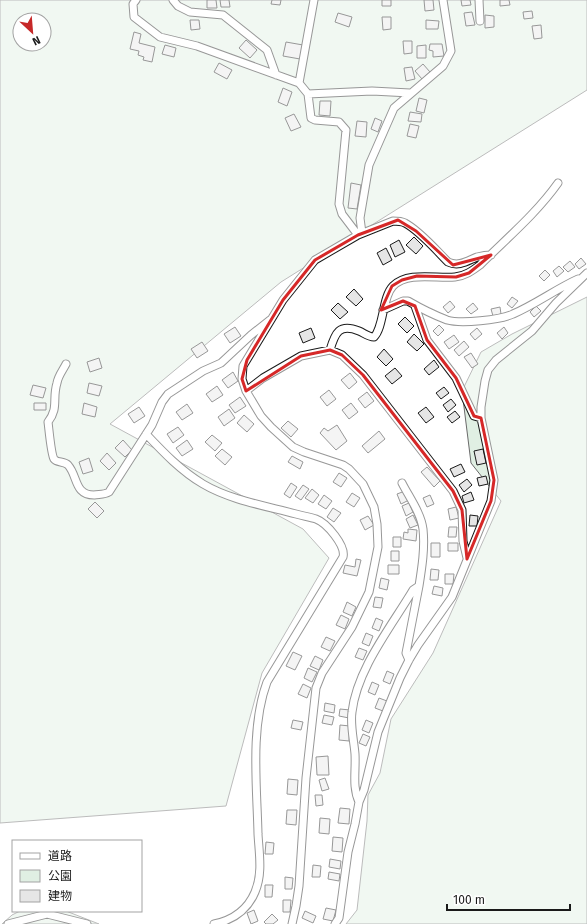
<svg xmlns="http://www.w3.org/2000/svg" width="587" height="924" font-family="'Fira Sans','Noto Sans JP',sans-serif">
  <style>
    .green { fill: #e0efe3; stroke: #6a6a6a; fill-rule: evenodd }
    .building { fill: #e6e6e6; stroke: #1a1a1a }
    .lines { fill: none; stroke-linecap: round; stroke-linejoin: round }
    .minor-casing { stroke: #1a1a1a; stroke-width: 9 }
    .minor { stroke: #fff; stroke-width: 7 }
    .marked { fill: none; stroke: #d62828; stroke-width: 3; stroke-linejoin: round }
  </style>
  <rect width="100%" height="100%" fill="#fff"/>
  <path class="green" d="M0,0H587V90L281,282L110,424L303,529L329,558L262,673L226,806L0,823ZM20,20H44V44H20Z
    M587,297V924H346L357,910L367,821L368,795L380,773L391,719L433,653L501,501L471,463L462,391L481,352L512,334Z
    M20,911H66L99,924H2L12,915Z"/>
  <path class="building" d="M207,0H216L217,8H207Z
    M220,0H229L230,7H221Z
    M272,0H281L280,5L271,4Z
    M382,0H391V6H382Z
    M424,0H433L434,10L425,11Z
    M461,0H470L471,5L462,6Z
    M500,0H509L510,5L500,6Z
    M532,11L533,18L524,19L523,12Z
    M472,12L475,25L466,26L464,13Z
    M338,13L352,17L349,27L335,22Z
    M485,15L494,16V27L485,28Z
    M382,17H391V29L383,30Z
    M190,20H199L200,29L191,30Z
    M426,20L439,21L438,29H426Z
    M541,25L542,38L534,39L532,26Z
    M134,32L141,34L139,43L155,47L152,62L143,60L144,57L138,55L139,51L130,49Z
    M246,40L257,50L250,58L239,48Z
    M403,41H412V53L404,54Z
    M286,42L303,45L300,59L283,56Z
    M430,44H442L444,56L433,57V51L429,50Z
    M165,45L176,48L174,57L162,54Z
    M426,45V58H417V46Z
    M219,63L232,70L227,79L214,72Z
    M423,64L430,72L422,79L415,71Z
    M412,67L415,79L406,81L404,68Z
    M283,88L292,92L287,106L278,102Z
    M419,98L427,100L424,113L416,111Z
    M320,101H331L330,116L319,115Z
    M410,112L422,114L421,122L408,121Z
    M294,114L301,127L291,131L285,118Z
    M375,118L382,121L378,132L371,129Z
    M357,121L367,122L366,137L355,136Z
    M410,124L419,126L416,138L407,136Z
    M351,183L361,185L357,209L348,208Z
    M414,237L423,246L416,254L406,245Z
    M399,240L405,252L395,257L390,245Z
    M386,248L392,260L383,265L377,253Z
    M581,258L586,264L579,269L575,264Z
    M570,261L575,267L568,272L563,267Z
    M559,266L564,271L557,277L553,271Z
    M545,270L550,275L544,281L539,276Z
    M354,289L363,299L356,306L346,297Z
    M512,297L518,301L512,308L507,304Z
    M450,301L455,307L448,313L443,307Z
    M338,303L348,312L340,319L331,310Z
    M473,303L478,309L471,314L466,309Z
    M536,306L541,311L534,317L530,312Z
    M500,307L501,314L493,316L491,309Z
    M405,317L414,326L407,333L398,324Z
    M439,325L444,330L438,336L433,331Z
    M235,327L241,336L230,343L224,334Z
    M504,327L508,333L502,339L497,333Z
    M311,328L315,338L303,343L299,333Z
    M477,328L482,334L475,340L470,334Z
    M414,334L424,344L417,351L407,342Z
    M454,335L459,342L449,349L444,342Z
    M464,341L469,347L459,356L454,350Z
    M202,342L208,351L197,358L191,349Z
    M384,349L393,359L386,366L377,357Z
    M471,353L478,364L472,368L464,357Z
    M99,358L102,368L90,372L87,362Z
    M434,360L439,367L429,375L424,369Z
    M395,368L402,376L392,384L385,376Z
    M233,372L238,381L228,388L222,380Z
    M350,373L357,382L349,389L341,380Z
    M89,383L102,386L99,396L87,393Z
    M33,385L46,388L43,398L30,395Z
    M217,386L223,395L212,402L206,394Z
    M444,387L449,393L441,399L436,393Z
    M329,390L336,399L327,406L320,397Z
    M367,392L374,401L365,408L358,399Z
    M240,397L246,406L235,413L229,405Z
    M451,399L456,405L448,412L443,405Z
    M34,403H46V410H34Z
    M84,403L97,407L95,417L82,414Z
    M351,403L358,412L349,419L342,410Z
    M187,404L193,413L182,420L176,412Z
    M139,407L145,416L134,423L128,414Z
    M426,407L434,417L426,423L418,413Z
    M229,409L235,418L224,426L218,417Z
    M455,411L460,417L452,423L447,417Z
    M244,415L254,424L247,432L237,423Z
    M288,421L298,429L291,437L281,428Z
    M337,425L347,441L336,450L320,433L324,428L328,431Z
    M178,427L184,435L173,443L167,434Z
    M379,431L385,439L368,453L362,446Z
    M212,435L222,443L215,451L205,442Z
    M123,440L132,450L125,457L115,448Z
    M187,440L193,449L182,456L176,448Z
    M222,449L232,457L225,465L215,456Z
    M483,449L486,463L477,465L474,451Z
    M107,453L116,463L109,470L100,461Z
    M292,456L303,462L300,469L288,462Z
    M89,458L93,471L83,474L79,462Z
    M461,464L465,472L454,477L450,469Z
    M427,467L440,481L434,487L421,472Z
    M339,473L347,478L341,487L333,482Z
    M486,476L488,484L479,486L477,478Z
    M467,479L472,485L464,492L459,485Z
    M291,483L297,487L290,498L284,494Z
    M303,485L309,489L301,500L295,496Z
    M312,489L319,495L313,503L305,498Z
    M405,491L409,500L401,504L397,494Z
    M471,492L474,500L464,503L462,496Z
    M352,493L360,498L354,507L346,502Z
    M324,495L332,501L326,509L318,504Z
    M430,495L434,504L427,507L423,498Z
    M95,502L104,511L97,518L88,509Z
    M409,503L413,512L406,516L402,506Z
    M456,507L459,518L450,520L448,509Z
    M333,508L341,513L334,522L327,517Z
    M413,515L418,525L410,528L406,519Z
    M470,515L478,516L477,526H469Z
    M368,516L374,525L365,530L360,520Z
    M449,527H457L456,537H448Z
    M408,529L417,530L416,541L403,539L404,532L408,533Z
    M393,537H401V547H393Z
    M431,543H440V557H431Z
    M448,543H458V551H448Z
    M391,551H399V561H391Z
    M356,559L361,560L357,576L343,573L345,565L355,567Z
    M388,565H399V574H388Z
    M431,569L439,570L438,580H430Z
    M445,574H454L453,584H445Z
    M381,578L389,580L387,590L379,588Z
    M434,586L443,588L442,596L432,594Z
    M375,597L383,598L381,608L373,607Z
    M347,602L356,607L352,616L343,612Z
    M341,615L349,619L345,629L336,625Z
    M376,618L383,621L379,631L372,628Z
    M366,633L373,636L369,646L362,643Z
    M326,637L335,641L330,651L321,647Z
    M359,648L367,651L363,660L355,657Z
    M293,652L302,656L295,670L286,666Z
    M315,656L323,660L319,670L310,666Z
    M308,668L317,672L312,682L304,678Z
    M387,671L394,674L390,684L383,681Z
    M372,682L379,685L375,695L368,692Z
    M303,684L311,688L307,698L298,694Z
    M379,698L387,701L383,711L375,708Z
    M325,703L335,705L334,713L324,711Z
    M340,709L350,710L349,718L339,716Z
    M324,715L334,717L332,725L322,723Z
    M293,720L303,722L301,730L291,728Z
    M366,720L373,723L369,733L362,730Z
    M340,725L350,726L349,741L339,740Z
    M363,734L370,737L366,746L359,743Z
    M328,756L329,775H317L316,757Z
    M325,778L329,789L322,791L319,780Z
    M288,779L298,780L297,795L287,794Z
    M315,795H322L323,805L316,806Z
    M340,808L350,809L349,824L338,823Z
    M287,810H297L296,825L286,824Z
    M320,818L330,819L329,834L319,833Z
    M333,837L343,838L342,852L332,851Z
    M266,842L274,843L273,854H265Z
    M330,859L341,861L340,869L329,867Z
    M313,865L321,866L320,877H312Z
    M329,872L340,874L339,881L328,879Z
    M285,877L293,878L292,889H285Z
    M265,885H273L272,897H265Z
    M283,900H291L290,912H283Z
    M326,908L336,910L333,921L323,919Z
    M254,910L258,921L251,924L247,913Z
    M305,911L316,916L313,923L302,918Z
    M272,914L278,920L273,924H266L264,922Z"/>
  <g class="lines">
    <defs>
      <path id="minor" d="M136,0L133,4L134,17L160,37L197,46L299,83L308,94L311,118L315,120L339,122L346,130L339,204L342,214L358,235
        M173,0L178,6L190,12L223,15L267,50L276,75
        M479,0L480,21
        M299,83L314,0
        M308,94L372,91L410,93
        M362,233L360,218L369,165L394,108L443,66L451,51L443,0
        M415,306L427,340L456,378L474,416L481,418
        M383,310L403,301H408C420,308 434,315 447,320C461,324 500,320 513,314C536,304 556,289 578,279
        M330,350C335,333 339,323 359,331C364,333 368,337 374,337C384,327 382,297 393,286C408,271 437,279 455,277C465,276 472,271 480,265C506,239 536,214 558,183
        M66,364C63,370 58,376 57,383C52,399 59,408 48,422C49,429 51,454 54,459C57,463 64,461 68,465C78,476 74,495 94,495C99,494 104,495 109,492L152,425L162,402L168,394L203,371L221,363L251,335L270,320
        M246,391L263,378L301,356L330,350L342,355L363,375L453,491L462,510L463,541L467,558
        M146,434C163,452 181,471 203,484C230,500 266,506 296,514C303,516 310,517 316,519C327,523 346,546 343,557L267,682C250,728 257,786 258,834C259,853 263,873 255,892C247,911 233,920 214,924
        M409,660L406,653L419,586
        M359,802C352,787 356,771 355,754C354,741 350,725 352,712C357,669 391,627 413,590L419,586C422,567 425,548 423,529C421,513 409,497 402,483
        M8,924L47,914L87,924
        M292,924L296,906L299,886L306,778L316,688L322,673L352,627L369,592L378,547L377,524L374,507L363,484L349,469L343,465L304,452L293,447L271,427L261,416L246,391L242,379L243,366L283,300L315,260L358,235L393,221C397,221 401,221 405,223C420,231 436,250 448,262C459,267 467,261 477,257C481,256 486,255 491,255
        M335,924L339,918L348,852L355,824L359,802L364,790L378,732L400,678L409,660L418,645L452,597L491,501L494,480L481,418V407L485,381L488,370L496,360L532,331L556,303L587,273"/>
    </defs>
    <use href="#minor" class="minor-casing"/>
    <use href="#minor" class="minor"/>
  </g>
  <path d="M0 0H587V924H0ZM398,220L416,231L453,265L491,255L469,273L456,277L417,276L402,280L392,286L381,310L403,301L415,306L427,340L456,378L474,416L481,418L494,480L491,501L467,559L462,510L453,491L363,375L342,355L330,350L301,356L246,391L242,379L247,360L283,300L315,260L358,235Z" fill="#fff" fill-opacity=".55" fill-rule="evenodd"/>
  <path class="marked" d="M398,220L416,231L453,265L491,255L469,273L456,277L417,276L402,280L392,286L381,310L403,301L415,306L427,340L456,378L474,416L481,418L494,480L491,501L467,559L462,510L453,491L363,375L342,355L330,350L301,356L246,391L242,379L247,360L283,300L315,260L358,235Z"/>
  <rect x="12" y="840" width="130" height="72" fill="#ffffff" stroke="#a3a3a3"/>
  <rect x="20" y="853" width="20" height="6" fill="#ffffff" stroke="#a3a3a3"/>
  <text x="48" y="860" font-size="12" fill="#1a1a1a">道路</text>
  <rect x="20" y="870" width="20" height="12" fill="#e0efe3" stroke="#a3a3a3"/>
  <text x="48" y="880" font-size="12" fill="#1a1a1a">公園</text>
  <rect x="20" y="890" width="20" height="12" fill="#e6e6e6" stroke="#a3a3a3"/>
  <text x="48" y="900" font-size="12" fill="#1a1a1a">建物</text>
  <g transform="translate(32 32) rotate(154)"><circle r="19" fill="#ffffff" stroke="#a3a3a3"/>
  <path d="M0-3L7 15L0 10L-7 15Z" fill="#c62828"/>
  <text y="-6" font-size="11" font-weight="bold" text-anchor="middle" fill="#1a1a1a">N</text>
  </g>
  <path d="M447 904v6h123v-6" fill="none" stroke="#1a1a1a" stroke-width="2"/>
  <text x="453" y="904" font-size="12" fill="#1a1a1a" stroke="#ffffff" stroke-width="3" paint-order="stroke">100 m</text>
</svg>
